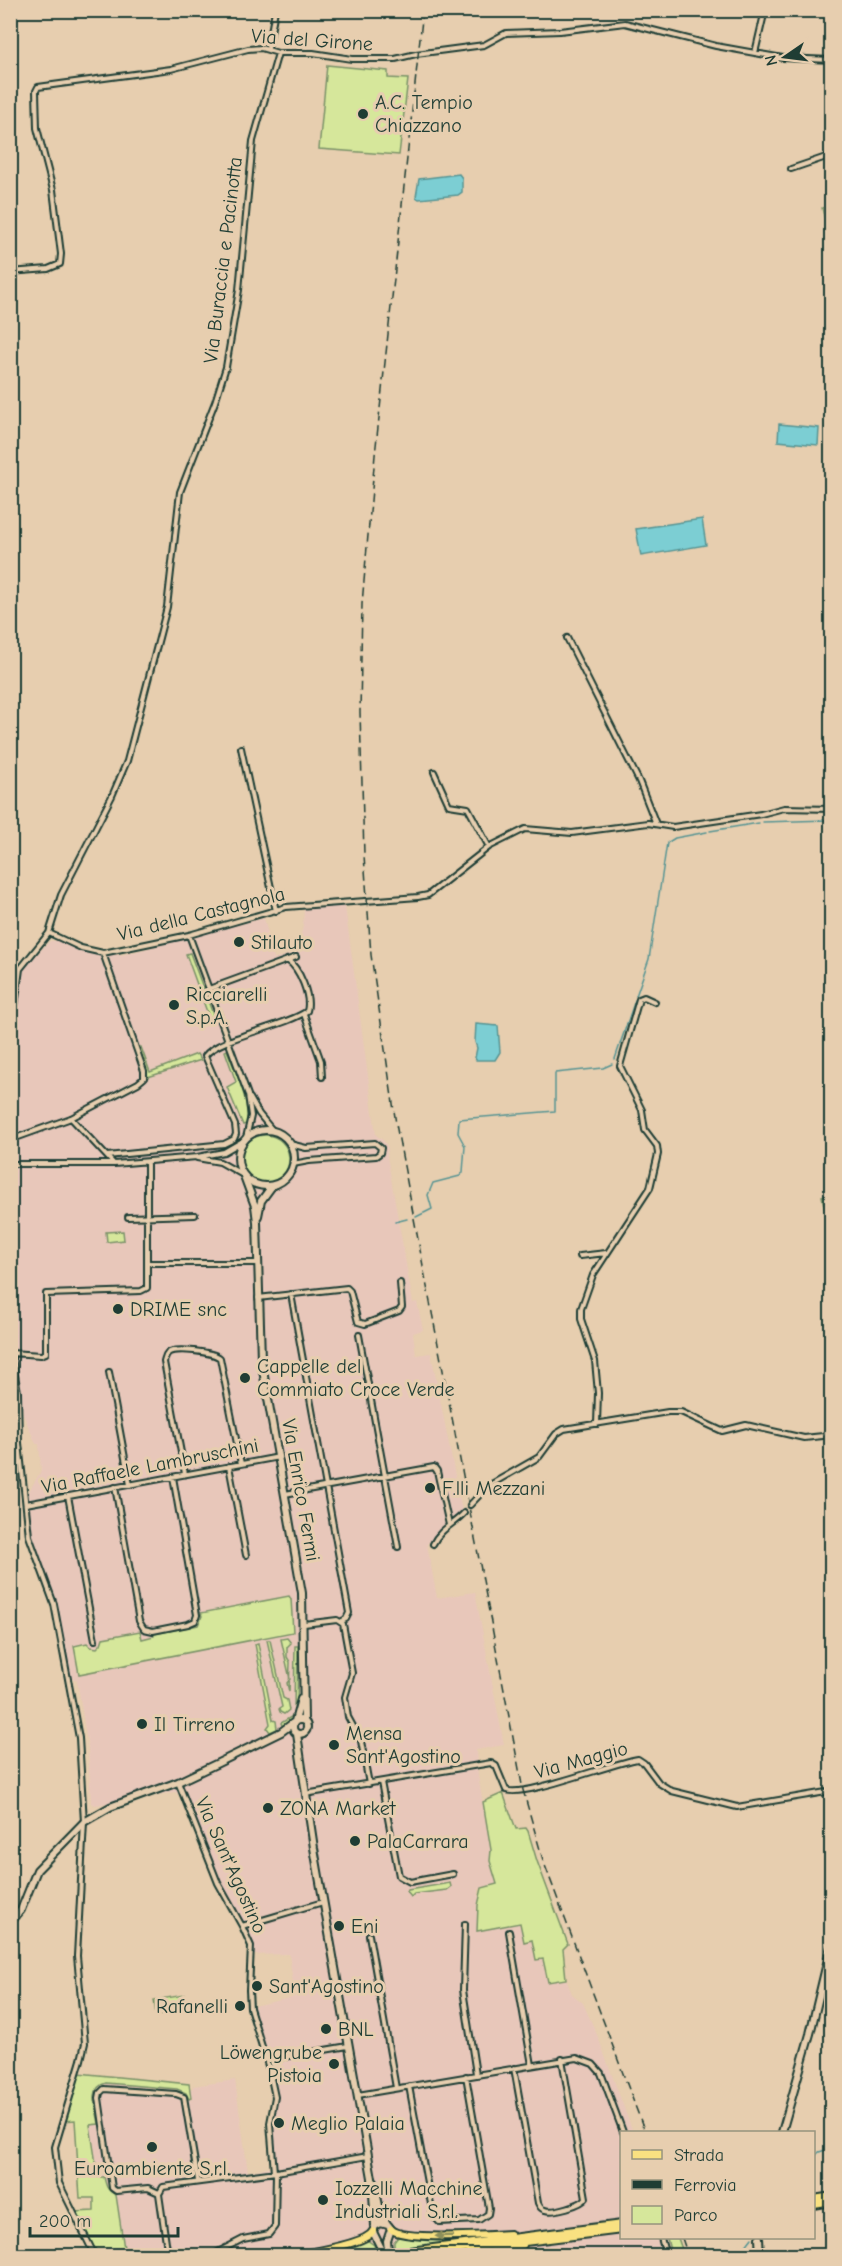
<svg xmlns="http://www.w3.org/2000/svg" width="842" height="2266" font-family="'Comic Neue',sans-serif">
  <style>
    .built { fill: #e8c7ba }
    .green { fill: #d6e79b; stroke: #7a9268; stroke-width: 1.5 }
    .water { fill: #7cced3; stroke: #579493; stroke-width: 1.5 }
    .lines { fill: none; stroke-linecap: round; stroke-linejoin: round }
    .stream { stroke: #579493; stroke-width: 1.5 }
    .street-casing { stroke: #1f3d34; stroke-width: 8 }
    .secondary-casing { stroke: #1f3d34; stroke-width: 10 }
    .primary-casing { stroke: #1f3d34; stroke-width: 10 }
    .street { stroke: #e7ceaf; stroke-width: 4 }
    .secondary { stroke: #e7ceaf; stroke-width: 6 }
    .primary { stroke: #f9e181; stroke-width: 6 }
    .rail { stroke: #1f3d34; stroke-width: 1.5; stroke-dasharray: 9 4.5; stroke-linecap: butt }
    .primary-bridge-casing { stroke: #1f3d34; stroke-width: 10; stroke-linecap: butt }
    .primary-bridge { stroke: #f9e181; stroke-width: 6 }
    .oneway { fill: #8c8f5a }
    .poi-dot { fill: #1f3d34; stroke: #e7ceaf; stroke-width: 2 }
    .labels { text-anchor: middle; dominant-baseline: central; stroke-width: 6; stroke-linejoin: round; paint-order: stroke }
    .street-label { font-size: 20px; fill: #1f3d34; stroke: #e7ceaf }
    .poi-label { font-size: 20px; fill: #1f3d34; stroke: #e7ceaf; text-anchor: start }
  </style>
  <rect width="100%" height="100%" fill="#e7ceaf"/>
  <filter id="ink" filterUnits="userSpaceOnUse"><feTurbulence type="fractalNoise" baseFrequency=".0167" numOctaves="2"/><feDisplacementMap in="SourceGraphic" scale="12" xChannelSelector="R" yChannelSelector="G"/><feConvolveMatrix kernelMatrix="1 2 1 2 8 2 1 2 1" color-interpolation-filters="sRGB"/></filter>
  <g filter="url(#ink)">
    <path class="built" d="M345,906L376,1135L384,1141L388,1148L387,1156L413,1303L417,1302L423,1330L413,1333L416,1355L431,1353L462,1511L427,1544L437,1598L475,1592L504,1745L476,1750L478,1776L498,1885L479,1889L478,1931L520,1923L543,1959L548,1982L566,1979L572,1994L583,2003L598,2037L633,2132H622V2238H667L671,2255H125L116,2195L111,2193L98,2177L90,2125L99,2123L95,2092L100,2085L106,2083L180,2090L186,2093L190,2099L191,2098L190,2089L193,2088V2086L235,2080L248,2172L272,2166L267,2124L272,2103L269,2078L255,2036L248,2007L295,1997L289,1954L250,1955L248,1943L241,1928L217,1885L181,1795L175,1792L95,1805L91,1803L88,1748L77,1680L66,1676L51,1601L25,1534L22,1503L41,1471L39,1444H36L23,1414L14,1345L15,1302L10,1281V1024L18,1008L20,979L24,967L50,941H57L95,954L122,955L264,918L274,959L300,951L299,943L303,926L304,909Z"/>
    <path class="green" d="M327,65L388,71V78L408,79L399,155L319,149Z
      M831,205V234L829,235L822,208Z
      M190,953L214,1017L210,1020L186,954Z
      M141,1047L150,1072L197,1054L201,1060L148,1077L139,1048Z
      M227,1050C235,1072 251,1101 246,1124L243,1125L227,1087L236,1082L225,1051Z
      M241 1159a24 24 0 1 1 48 0a24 24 0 1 1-48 0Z
      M831,1195H832L831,1240L822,1196Z
      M123,1231L124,1240L107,1242L106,1232Z
      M289,1596L291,1599L293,1632L79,1674L74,1646L87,1643L91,1647L97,1648L101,1644L103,1638L140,1631L142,1639L154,1636V1634L198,1625L202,1616L201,1613Z
      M287,1638L291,1643L287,1647V1657L290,1662L289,1692L287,1683L290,1679L281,1639Z
      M270,1640L283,1698L287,1700L289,1710L284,1714L280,1712L279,1709L282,1707L267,1640Z
      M258,1643L273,1720L276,1721L277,1729L270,1732L267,1728L270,1724L255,1644Z
      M295,1646H298L297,1706L293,1719L283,1727L281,1723L291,1717L294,1712Z
      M503,1793L516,1829L526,1828L528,1831L537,1861L568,1944L563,1949L566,1979L548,1982L543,1959L536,1960L532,1940L524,1942L520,1923L477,1931L478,1905L482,1888L497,1884L490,1861L491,1850L483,1802Z
      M450,1883L451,1887L447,1890L414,1894L411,1897L407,1892L408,1890Z
      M184,1995L186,2010L156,2015L154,2000Z
      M78,2073L189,2084L191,2098L189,2099L186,2093L177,2089L106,2083C88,2087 97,2110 99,2124L90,2125L98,2177H104C106,2186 107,2191 116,2195L125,2255H98L75,2212L94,2211V2198H80L75,2120L64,2121Z
      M398,2237H498L394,2250V2242Z
      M667,2238H678L684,2255H671Z
      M367,2240L374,2245L376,2252L352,2256H302Z"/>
    <path class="water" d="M459,174L462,178V192L458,195L419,199L416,197L419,179Z
      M779,424L819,428L818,445L778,441Z
      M702,519L706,545L641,556L636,529Z
      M476,1024L498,1026L500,1052L495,1060H476L475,1058L477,1048L475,1042Z"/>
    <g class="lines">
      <path class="stream" d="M831,820L832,819
        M763,822L828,820
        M710,831L759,823
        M636,996L649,959L667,843L675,838L707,832
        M615,1059L635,1000
        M416,1217L432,1209L428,1195L433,1183L460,1176L463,1172L465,1146L458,1133L459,1119L555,1111V1073L603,1068L612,1064
        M395,1222L407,1219
        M814,2157L819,2152L832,2148
        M738,2256L752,2238"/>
      <defs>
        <path id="street" d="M268,49L275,10
          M755,53L765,10
          M791,169L832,155
          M10,272L48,269L60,264L61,254L53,190L37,128L36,91L38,87L171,69L248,49L261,48L278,53H313L352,59H395L416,54L484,45L506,33L560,31L625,23L716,46L783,58L832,60
          M567,638L639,781L656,824
          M241,748L276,911
          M434,772L449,805L468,808L489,847
          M49,933L81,948L103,953L189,935L286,907L418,897L428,895L489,847L525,829L572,833L648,823L673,827L761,814L784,808L832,809
          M189,935L248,1095L251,1116L246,1138
          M10,973H18
          M209,989L296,957
          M304,1014L321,1061L322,1077
          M10,1017L15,1006L20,969L49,933L61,895L112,796L127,761L167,607L180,492L215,402L226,367L239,290L253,141L278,53
          M250,1098L259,1114L273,1131
          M71,1118L113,1163
          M10,1140L71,1118L138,1083L144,1078V1071L103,953
          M290,1144L306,1148L375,1143L381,1148L380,1153L376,1156L309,1161L293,1164
          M107,1156L224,1144L234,1139L236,1134L235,1125L205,1056C218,1037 285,1027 307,1011C311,997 300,968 287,960
          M197,1158L220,1162L243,1175
          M10,1164H114L197,1157L224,1152L243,1141
          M128,1217L195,1215
          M580,1256L606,1253
          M148,1263H258
          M291,1294L349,1613L346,1619L342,1621
          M258,1298L347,1288L350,1291L358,1322L365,1324L399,1311L402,1307L400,1283
          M10,1299V1329
          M359,1335L398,1547
          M10,1347L18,1392L19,1443L29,1536L54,1604L79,1738L84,1822L77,1956L85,2043L81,2060L55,2147L59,2183L95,2256
          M11,1353L41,1355L46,1353V1294L141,1291L147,1288V1162
          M109,1372L130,1485
          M597,1424L598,1393L595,1361L581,1319V1309L593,1275L650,1188L658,1154L657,1146L645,1130L642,1110L620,1066L639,999L644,997L655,1002
          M229,1466L246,1555
          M185,1474L164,1362C165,1359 165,1356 168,1353C174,1347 214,1352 220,1358L241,1464
          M115,1487L139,1621L144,1629L153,1631L188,1624L195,1621L197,1615L173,1477
          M285,1494L434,1467L437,1471L449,1525
          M68,1496L95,1640
          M26,1504L279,1457
          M470,1505L488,1486L539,1457L556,1434L564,1429L668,1412H681L722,1431L746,1425L804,1438L823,1436L832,1431
          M433,1544C440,1529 454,1524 464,1513
          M304,1624L337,1620L343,1624L352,1673L345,1697L348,1717L361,1741L369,1784
          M178,1782L218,1883L242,1926L251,1946L249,1990L250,2008L269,2069L275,2097L270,2123L274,2172
          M381,1782L399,1876L410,1882L453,1874
          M305,1794L491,1763L496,1766L506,1790C523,1798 612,1763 638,1759L644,1763L659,1783L672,1791L737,1807L832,1791
          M465,1924L463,1990L476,2074
          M242,1926L323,1902
          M509,1932L532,2065
          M369,1935L396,2088
          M266,2060L348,2046
          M514,2068L538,2203C540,2207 541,2209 545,2210C553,2213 582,2205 586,2198L562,2059
          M409,2086L433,2215L439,2222L479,2220L488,2214L489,2208L466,2076
          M358,2095L577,2058L593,2064L601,2073L623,2132
          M159,2193L148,2188L116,2191L112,2188L99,2098L100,2093L104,2089L176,2094L184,2097L198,2181
          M661,2238L666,2256
          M168,2256L159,2194L163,2187L276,2172L368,2156
          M210,2256L243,2239L269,2234L275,2226L276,2172"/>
        <path id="secondary" d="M238 1158a28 28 0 1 1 56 0a28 28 0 1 1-56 0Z
          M244,1176L255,1206L257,1222L261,1359L302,1593L304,1720
          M258,1216L261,1201L272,1186
          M293 1727a7 7 0 1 1 14 0a7 7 0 1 1-14 0Z
          M295,1721L301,1699
          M297,1734L314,1848L372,2178L375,2226
          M10,1923L21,1910L37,1870L84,1822L110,1807L178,1782L218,1763L281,1732L293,1723
          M782,2132L810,2034L832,1942
          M374,2182L381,2215L387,2224
          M759,2238L760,2256
          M382,2250L373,2232L375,2226L381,2223L388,2225L391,2229L387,2241L388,2250"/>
        <path id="primary" d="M814,2199L832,2196
          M814,2205L832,2202
          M391,2229C401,2241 491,2235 510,2234
          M394,2253L622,2224
          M292,2256C307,2253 367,2244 373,2231
          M412,2256L622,2230
          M477,2256L523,2245"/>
      </defs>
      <use href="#street" class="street-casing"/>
      <use href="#secondary" class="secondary-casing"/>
      <use href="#primary" class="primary-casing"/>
      <use href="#street" class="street"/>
      <use href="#secondary" class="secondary"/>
      <use href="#primary" class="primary"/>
      <path class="rail" d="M423,10L375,455L362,604L360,712L364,855L371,955L396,1124L523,1790L543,1860L645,2132
        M682,2238L688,2256"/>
      <defs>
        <path id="primary-bridge" d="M376,2255L394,2253"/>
      </defs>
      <use href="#primary-bridge" class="primary-bridge-casing"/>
      <use href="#primary-bridge" class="primary-bridge"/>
    </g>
    <defs><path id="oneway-solid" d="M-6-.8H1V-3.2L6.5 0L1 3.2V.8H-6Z" transform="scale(1.5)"/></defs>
    <use class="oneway" href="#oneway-solid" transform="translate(444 2236) rotate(178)"/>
  </g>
  <g class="poi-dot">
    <circle cx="363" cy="114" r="6"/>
    <circle cx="239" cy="942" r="6"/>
    <circle cx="174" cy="1005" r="6"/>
    <circle cx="118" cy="1309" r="6"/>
    <circle cx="245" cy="1378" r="6"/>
    <circle cx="430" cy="1488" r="6"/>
    <circle cx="142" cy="1724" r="6"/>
    <circle cx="334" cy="1745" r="6"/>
    <circle cx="268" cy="1808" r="6"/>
    <circle cx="355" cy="1841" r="6"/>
    <circle cx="339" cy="1926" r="6"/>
    <circle cx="257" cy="1986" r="6"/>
    <circle cx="240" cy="2006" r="6"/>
    <circle cx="326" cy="2029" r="6"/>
    <circle cx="334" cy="2064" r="6"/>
    <circle cx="279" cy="2123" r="6"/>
    <circle cx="152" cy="2147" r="6"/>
    <circle cx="323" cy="2200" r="6"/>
  </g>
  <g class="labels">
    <g class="street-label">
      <text transform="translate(312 40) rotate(4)">Via del Girone</text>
      <text transform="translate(223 260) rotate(-83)">Via Buraccia e Pacinotta</text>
      <text transform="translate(201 914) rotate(-14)">Via della Castagnola</text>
      <text transform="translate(150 1466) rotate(-11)">Via Raffaele Lambruschini</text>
      <text transform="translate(301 1490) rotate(80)">Via Enrico Fermi</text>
      <text transform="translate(581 1760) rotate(-15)">Via Maggio</text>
      <text transform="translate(231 1865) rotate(66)">Via Sant'Agostino</text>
    </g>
    <g class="poi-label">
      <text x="375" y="102">A.C. Tempio<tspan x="375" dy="23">Chiazzano</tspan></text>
      <text x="251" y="942">Stilauto</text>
      <text x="186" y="994">Ricciarelli<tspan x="186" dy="23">S.p.A.</tspan></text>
      <text x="130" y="1309">DRIME snc</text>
      <text x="257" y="1366">Cappelle del<tspan x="257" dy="23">Commiato Croce Verde</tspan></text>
      <text x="442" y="1488">F.lli Mezzani</text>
      <text x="154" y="1724">Il Tirreno</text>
      <text x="346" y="1733">Mensa<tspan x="346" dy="23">Sant'Agostino</tspan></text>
      <text x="280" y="1808">ZONA Market</text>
      <text x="367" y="1841">PalaCarrara</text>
      <text x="351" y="1926">Eni</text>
      <text x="269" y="1986">Sant'Agostino</text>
      <text x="228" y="2006" text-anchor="end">Rafanelli</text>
      <text x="338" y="2029">BNL</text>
      <text x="322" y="2052" text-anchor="end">Löwengrube<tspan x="322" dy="23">Pistoia</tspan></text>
      <text x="291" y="2123">Meglio Palaia</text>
      <text x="152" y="2168" text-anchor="middle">Euroambiente S.r.l.</text>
      <text x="335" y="2188">Iozzelli Macchine<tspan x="335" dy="23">Industriali S.r.l.</tspan></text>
    </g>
  </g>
  <rect width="842" height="2266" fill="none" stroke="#e7ceaf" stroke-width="36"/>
  <rect x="18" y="18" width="806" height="2230" fill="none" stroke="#1f3d34" stroke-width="2" filter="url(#ink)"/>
  <rect x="620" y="2131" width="195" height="108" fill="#e7ceaf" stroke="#97947e" stroke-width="1.5"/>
  <rect x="632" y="2150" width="30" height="9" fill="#f9e181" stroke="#97947e" stroke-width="1.5"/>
  <text x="674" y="2161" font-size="18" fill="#1f3d34">Strada</text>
  <rect x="632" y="2180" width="30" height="9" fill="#1f3d34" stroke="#97947e" stroke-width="1.5"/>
  <text x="674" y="2191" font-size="18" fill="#1f3d34">Ferrovia</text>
  <rect x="632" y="2206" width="30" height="18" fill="#d6e79b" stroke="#97947e" stroke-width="1.5"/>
  <text x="674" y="2221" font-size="18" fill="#1f3d34">Parco</text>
  <g transform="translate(785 57) rotate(256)" stroke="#e7ceaf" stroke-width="4.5" paint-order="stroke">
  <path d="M0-4.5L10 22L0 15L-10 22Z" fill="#1f3d34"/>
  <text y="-9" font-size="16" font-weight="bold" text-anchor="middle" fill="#1f3d34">N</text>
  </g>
  <path d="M30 2227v9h148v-9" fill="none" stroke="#1f3d34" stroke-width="3"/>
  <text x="39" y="2227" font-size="18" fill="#1f3d34" stroke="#e7ceaf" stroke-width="4.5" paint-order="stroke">200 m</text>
</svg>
